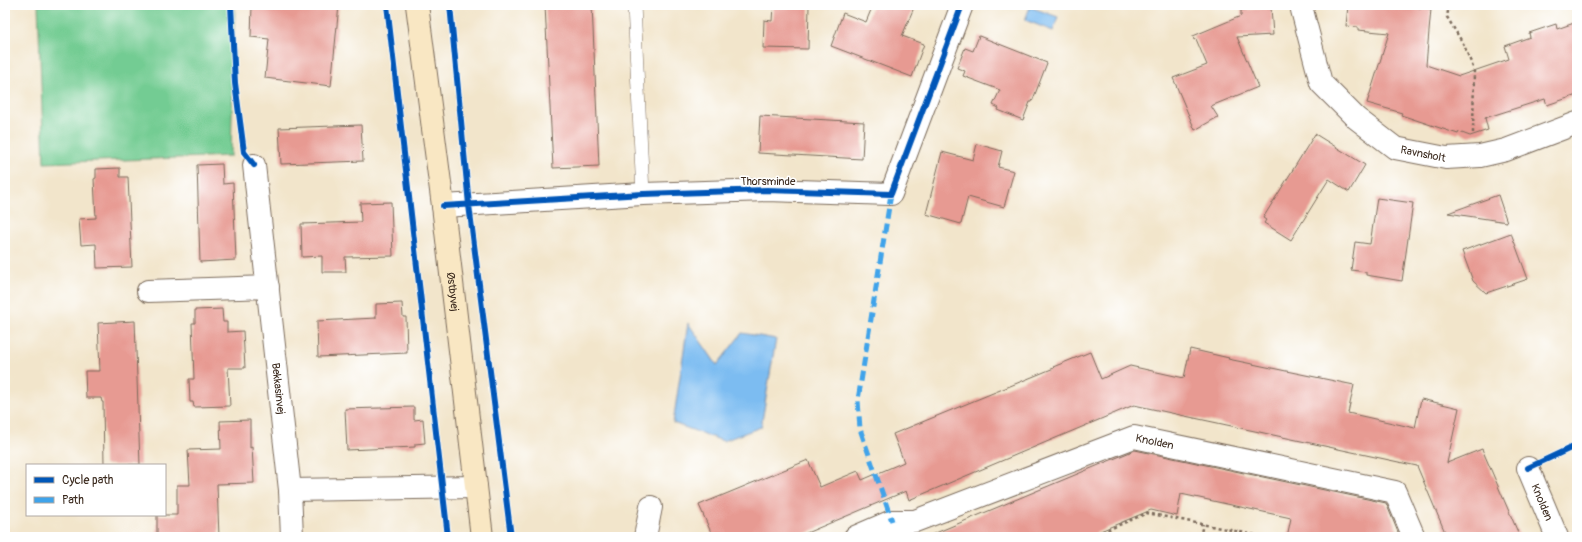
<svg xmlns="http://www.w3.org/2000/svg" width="1582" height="542" font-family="Pangolin,sans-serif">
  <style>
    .green { fill: #73cc93; stroke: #577b58 }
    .water { fill: #7cbcf1; stroke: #5c7388 }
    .building { fill: #e79a92 }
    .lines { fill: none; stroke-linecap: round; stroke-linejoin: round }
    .lane-casing { stroke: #7b6b5b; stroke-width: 14 }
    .street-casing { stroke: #7b6b5b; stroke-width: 24 }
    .secondary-casing { stroke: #7b6b5b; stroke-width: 24 }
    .path { stroke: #7b6b5b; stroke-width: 2.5; stroke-dasharray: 3 3; stroke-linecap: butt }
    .lane { stroke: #fff; stroke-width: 13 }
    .street { stroke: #fff; stroke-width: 22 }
    .secondary { stroke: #f9e7c3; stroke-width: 22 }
    .quiet { stroke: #3fa3ea; stroke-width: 5; stroke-dasharray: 10 5; stroke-linecap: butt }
    .cycleway-casing { stroke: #fff; stroke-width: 8 }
    .cycleway { stroke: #0057b8; stroke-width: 6 }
    .labels { text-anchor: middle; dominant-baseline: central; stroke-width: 3; stroke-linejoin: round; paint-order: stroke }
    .street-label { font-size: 11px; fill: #3b2a1e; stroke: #fff }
  </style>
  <rect width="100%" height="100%" fill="#fff"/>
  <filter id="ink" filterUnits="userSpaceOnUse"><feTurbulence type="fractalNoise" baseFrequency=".025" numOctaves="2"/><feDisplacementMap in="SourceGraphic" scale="8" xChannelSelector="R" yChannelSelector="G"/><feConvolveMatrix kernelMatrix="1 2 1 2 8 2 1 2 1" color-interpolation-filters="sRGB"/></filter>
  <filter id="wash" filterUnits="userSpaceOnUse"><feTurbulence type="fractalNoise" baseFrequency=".012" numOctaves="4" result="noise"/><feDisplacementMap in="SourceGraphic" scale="16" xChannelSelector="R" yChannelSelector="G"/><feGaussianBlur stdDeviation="0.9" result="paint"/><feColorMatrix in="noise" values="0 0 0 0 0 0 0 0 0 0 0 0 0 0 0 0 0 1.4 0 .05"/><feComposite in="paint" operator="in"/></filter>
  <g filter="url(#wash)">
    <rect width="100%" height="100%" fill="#f2e5cb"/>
    <path class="green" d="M38,5H235L231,156L44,163Z"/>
    <path class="water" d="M1030,7L1058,17L1053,31L1025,20Z
      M688,323L717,365L742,333L776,339L761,427L723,441L673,423Z"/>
    <g id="blocks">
      <path class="building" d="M252,5H339L331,86L265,78L269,39L251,37Z
        M545,5H592L599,166L553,168Z
        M773,5H809L808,49L763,48L764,20L772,21Z
        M873,5H915L902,36L924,44L912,77L831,46L843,13L866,22Z
        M1348,5H1393L1431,9L1426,65L1459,76L1509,59L1505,46L1530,37L1529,33L1556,24L1557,29L1577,22V95L1547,105L1545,99L1485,118L1488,130L1470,136L1459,132L1458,134L1401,115L1402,113L1367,103L1389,33L1358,30V27L1346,26Z
        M1271,8L1273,35L1237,37L1258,87L1211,106L1218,117L1195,130L1173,78L1207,65L1196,39L1194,40L1193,36L1241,16V10Z
        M979,36L1047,63L1032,102H1030L1023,120L998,110L999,108L993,105L1000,90L963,76L965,71L957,68L965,48L973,51Z
        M760,116L864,122L862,159L758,153Z
        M361,125L363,161L281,164L279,128Z
        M1315,134L1365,165L1349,192L1329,179L1291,240L1264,223L1266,220L1263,218Z
        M977,144L1002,151L998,167L1014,171L1004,207L968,197L961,224L926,214L942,152L973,160Z
        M222,164L223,184L233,183L236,260L200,262L197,165Z
        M120,168V177H128L132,267L97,268L96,244L81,245L79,219L96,218L94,179L96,178V169Z
        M1498,195L1507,222L1448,213Z
        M1377,198L1413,203L1402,281L1366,275V272L1351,270L1355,242L1370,244Z
        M391,202L393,256L345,257L346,272H322V256L302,257L301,224L361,222L360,203Z
        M1511,233L1528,279L1486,293L1473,281L1462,251Z
        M402,303L403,317H406L407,353L318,357L317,321L376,318V304Z
        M222,309L223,322H227V332L243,331L245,368H228L230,406L194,407L193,402H190L189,379H194L192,323H195V310Z
        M135,321L140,465H104L103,402H102L101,398H86L85,371H100L98,323Z
        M1190,349L1229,358L1228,359L1354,385L1348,413L1415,428L1421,399L1459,408L1447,463L1482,449L1520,537H1447L1417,466L1134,405L909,500L906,491L797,537H713L699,505L808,460L820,487L858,471L862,480L904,462L893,434L1054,368L1053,367L1090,352L1101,379L1130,366L1184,378Z
        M414,407V420L423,419L425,443L415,444V447L347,450L345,409Z
        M250,420V448L252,447L254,483L217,484L219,537H157V515H177V485H190L188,450L221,449L220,421Z
        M1135,450L1386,503L1400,537H1287L1291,518L1181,494L1177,516L1151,510L1086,537H926Z"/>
    </g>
  </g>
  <g filter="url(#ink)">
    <use href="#blocks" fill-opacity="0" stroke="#7b6b5b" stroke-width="1"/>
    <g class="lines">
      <defs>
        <path id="lane" d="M634,5L643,194"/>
        <g id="street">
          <path id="s1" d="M1303,5L1302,10L1321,83L1356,118L1395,148L1446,158L1480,156L1506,150L1577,123"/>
          <path id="s2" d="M254,165L290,490L292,537"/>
          <path d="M443,206L643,194L767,190L891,194L962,5"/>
          <path d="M148,291L268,287"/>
          <path id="s3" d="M1528,468L1557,537"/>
          <path d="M290,490L476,487"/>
          <path d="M645,537L651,507"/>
          <path id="s4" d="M855,537L892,521H915L1134,437L1395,492L1414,537"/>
        </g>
        <g id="secondary">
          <path id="s5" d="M417,5L443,206L482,537"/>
        </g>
      </defs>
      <use href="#lane" class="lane-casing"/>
      <use href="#street" class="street-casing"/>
      <use href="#secondary" class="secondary-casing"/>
      <path class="path" d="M1449,5L1447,17L1464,45L1474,70L1473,133
        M1091,537L1147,513L1265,537
        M1200,537L1203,524"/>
      <use href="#lane" class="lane"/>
      <use href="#street" class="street"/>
      <use href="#secondary" class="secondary"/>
      <path class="quiet" d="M891,194L858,400L860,429L892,521"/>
      <defs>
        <path id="cycleway" d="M231,5L235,83L244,152L254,165
          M387,5L448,537
          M450,5L469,205L511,537
          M443,206L643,194L767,190L891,194L962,5
          M1528,468L1577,445"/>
      </defs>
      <use href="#cycleway" class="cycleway-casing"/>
      <use href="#cycleway" class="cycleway"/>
    </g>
  </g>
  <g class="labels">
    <g class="street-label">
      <text stroke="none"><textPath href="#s1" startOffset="208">Ravnsholt</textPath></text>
      <text x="768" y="181">Thorsminde</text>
      <text stroke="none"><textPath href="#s5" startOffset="289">Østbyvej</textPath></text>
      <text stroke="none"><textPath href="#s2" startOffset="225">Bekkasinvej</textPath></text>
      <text stroke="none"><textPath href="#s4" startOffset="319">Knolden</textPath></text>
      <text stroke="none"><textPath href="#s3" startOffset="37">Knolden</textPath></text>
    </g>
  </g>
  <rect width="1582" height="542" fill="none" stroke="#fff" stroke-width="20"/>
  <rect x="26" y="464" width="140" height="52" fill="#ffffff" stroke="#b1aaa5"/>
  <rect x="34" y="477" width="20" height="6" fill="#0057b8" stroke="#b1aaa5"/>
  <text x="62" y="484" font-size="12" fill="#3b2a1e">Cycle path</text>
  <rect x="34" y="497" width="20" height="6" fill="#3fa3ea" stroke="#b1aaa5"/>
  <text x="62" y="504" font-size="12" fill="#3b2a1e">Path</text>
</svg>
